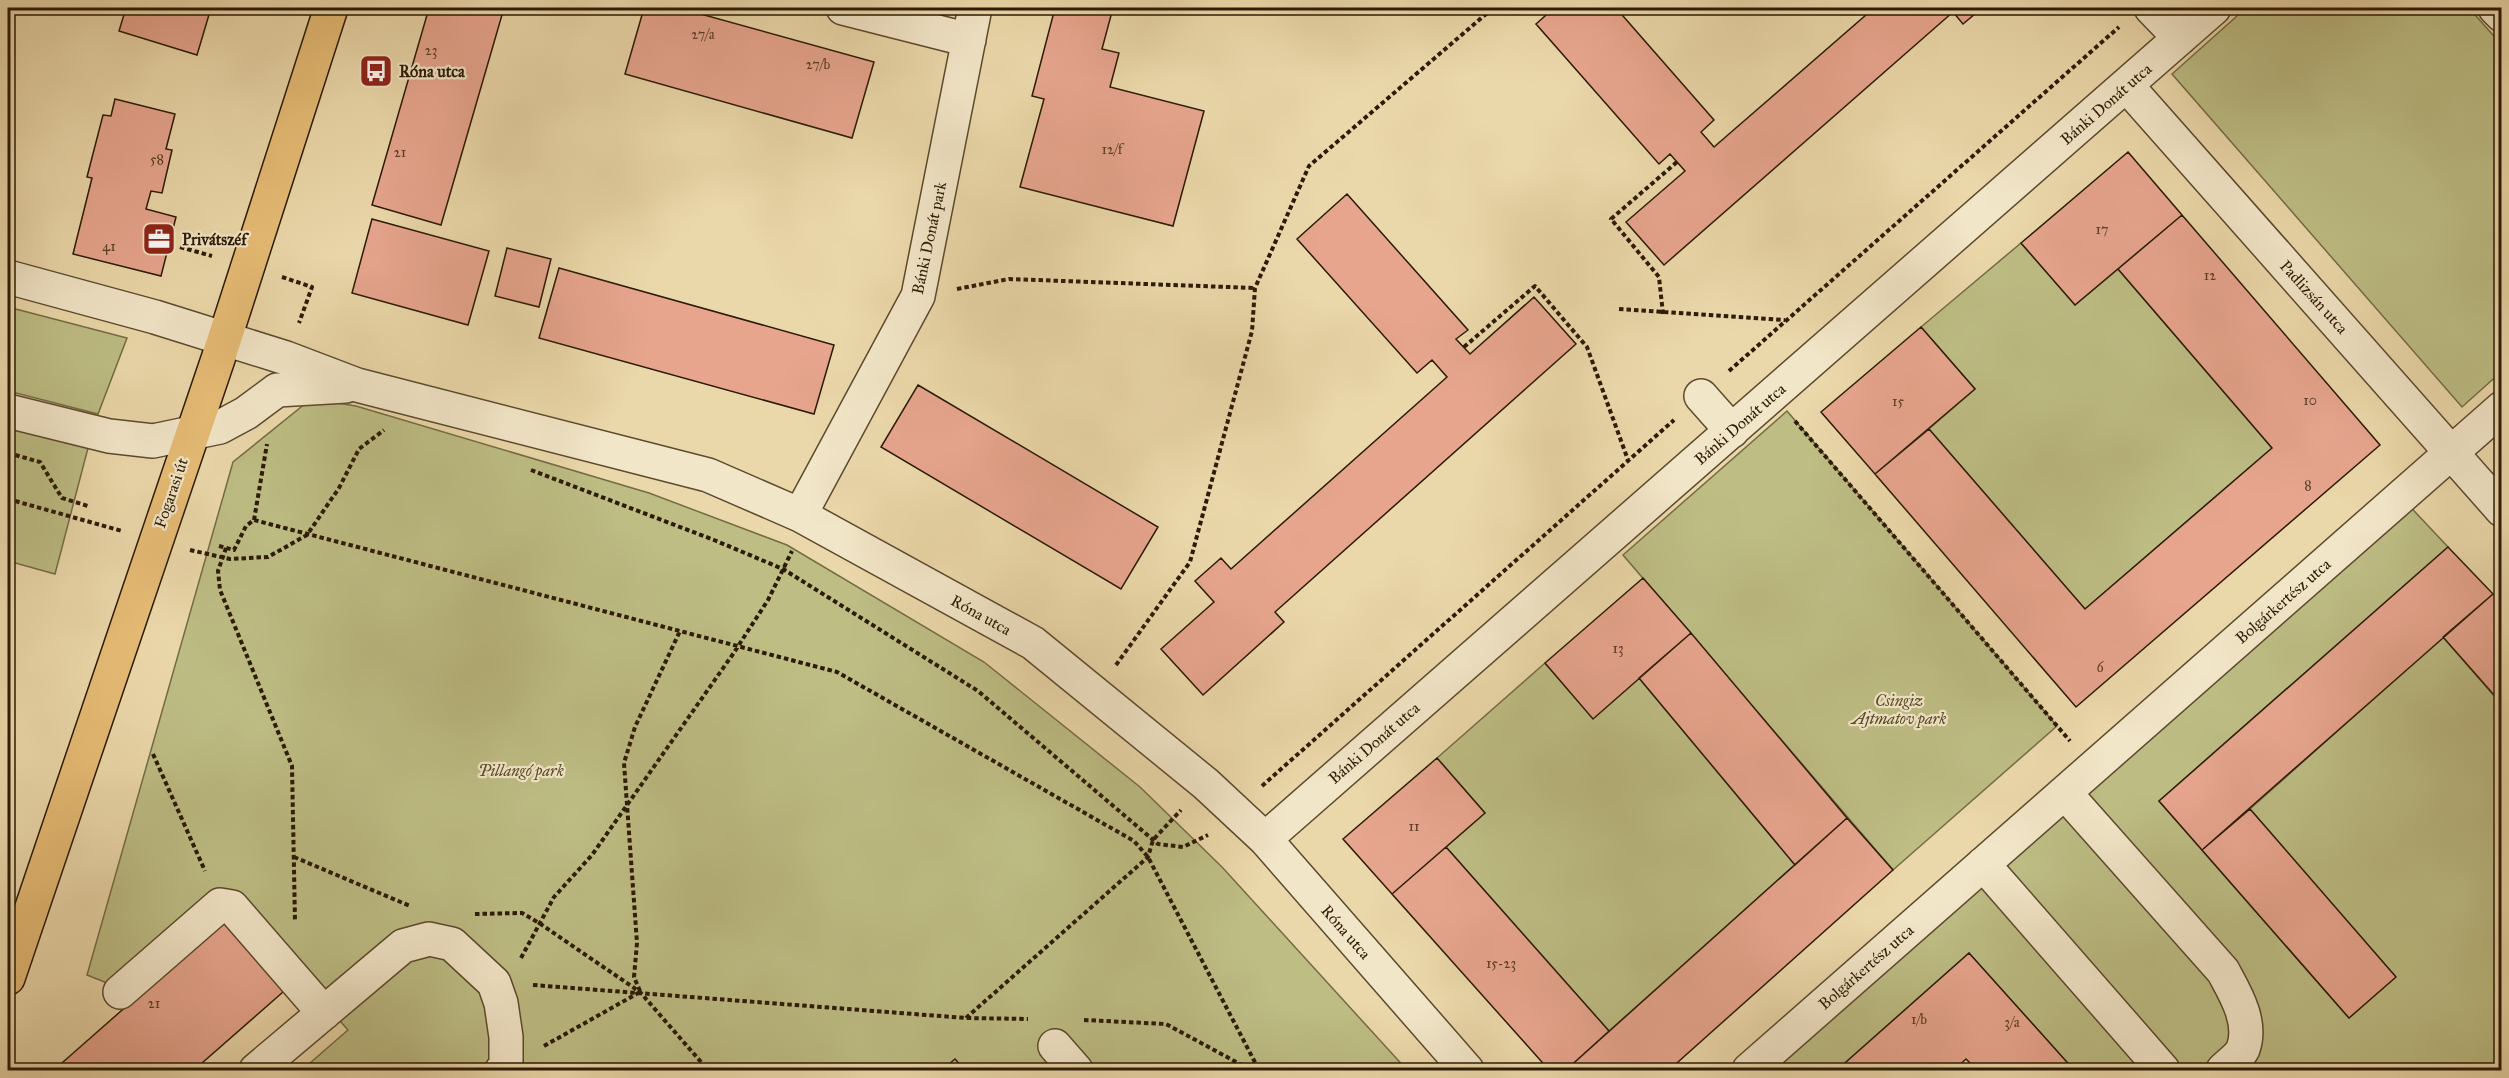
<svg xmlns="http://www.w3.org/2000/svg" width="2509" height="1078" font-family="'IM FELL Great Primer',serif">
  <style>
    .green { fill: #bdbd84; stroke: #746c44; stroke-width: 1.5 }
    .building { fill: #e7a58e; stroke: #2b1a04; stroke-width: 1.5 }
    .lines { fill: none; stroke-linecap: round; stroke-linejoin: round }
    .minor-casing { stroke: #5b4a2e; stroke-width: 36 }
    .major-casing { stroke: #2b1a04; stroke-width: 36 }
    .path { stroke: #2b1a04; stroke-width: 4; stroke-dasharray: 4.5 3; stroke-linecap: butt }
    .minor { stroke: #f2e6c8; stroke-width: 33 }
    .major { stroke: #e6bc75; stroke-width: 33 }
    .labels { text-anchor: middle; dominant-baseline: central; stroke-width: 4.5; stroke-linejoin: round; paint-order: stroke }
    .number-label { font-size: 14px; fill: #5a3d26 }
    .poi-label { font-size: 16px; font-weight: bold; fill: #2b1a04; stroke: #f2e6c8; text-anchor: start }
    .street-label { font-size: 16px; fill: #2b1a04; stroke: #f2e6c8 }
    .park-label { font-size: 16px; font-style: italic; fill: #574b2a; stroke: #f2e6c8 }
  </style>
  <rect width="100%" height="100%" fill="#ebd8aa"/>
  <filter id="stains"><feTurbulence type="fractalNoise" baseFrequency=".00333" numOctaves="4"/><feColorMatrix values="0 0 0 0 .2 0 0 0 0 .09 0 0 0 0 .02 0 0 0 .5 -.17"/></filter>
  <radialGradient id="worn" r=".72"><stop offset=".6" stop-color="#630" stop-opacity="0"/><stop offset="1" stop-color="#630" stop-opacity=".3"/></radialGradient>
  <path class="green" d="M2246,8H2469L2501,44V372L2462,407L2172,74Z
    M2021,243L2075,305L2118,269L2272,448L2085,609L1929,429L1975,389L1921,327Z
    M8,307L127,338L98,414L8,391Z
    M311,399L356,406L649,493L787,545L984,662L1140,787L1222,867L1407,1070H302L348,1030L227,893L112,985L87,975L233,462Z
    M1787,411L2057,726L1893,870L1623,555Z
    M8,427L88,448L55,574L8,561Z
    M2401,497L2448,547L2159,801L2349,1018L2395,977L2250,809L2443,637L2501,704V1070H2074L1969,953L1837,1070H1749Z
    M1545,663L1593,718L1639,678L1795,865L1609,1031L1446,847L1485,813L1437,758Z"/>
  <path class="building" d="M126,8H211L197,55L119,31Z
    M429,8H504L441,225L372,205Z
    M644,8H679L874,62L852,138L625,74Z
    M1055,8H1113L1102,49L1119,53L1110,87L1204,111L1173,226L1020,187L1044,99L1032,96Z
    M1554,8H1616L1714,120L1701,132L1714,147L1874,8H1982L1963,24L1953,12L1664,265L1626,222L1685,171L1670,154L1659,164L1536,24Z
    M115,99L175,114L166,149L172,150L162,193L151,191L146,209L176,217L161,276L73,254L92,178L87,177L103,115L111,116Z
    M2128,152L2182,215L2075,305L2021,243Z
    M1347,194L1468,330L1456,339L1470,354L1534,297L1576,344L1275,612L1284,622L1203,695L1161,649L1214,602L1195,581L1221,558L1231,569L1447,377L1432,360L1417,373L1297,239Z
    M2182,215L2380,445L2076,707L1875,474L1929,429L2085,609L2272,448L2118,269Z
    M372,219L489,251L468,325L352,293Z
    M507,248L551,259L539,307L495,296Z
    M559,268L834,345L814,414L539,338Z
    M1921,327L1975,389L1875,474L1821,412Z
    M918,385L1158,527L1121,589L881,447Z
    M2448,547L2493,594L2202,850L2159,801Z
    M1643,578L1691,633L1593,719L1545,663Z
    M2493,594L2502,603V704L2443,637Z
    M1691,633L1847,818L1795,865L1639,678Z
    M1437,758L1485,813L1392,894L1343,839Z
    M2250,809L2396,977L2349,1018L2202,850Z
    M1847,818L1893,870L1669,1070H1566Z
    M1446,847L1609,1031L1566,1070H1549L1392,894Z
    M230,915L291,985L194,1070H54Z
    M1969,953L2074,1070H1977L1966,1059L1954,1070H1837Z
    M955,1059L965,1070H942Z"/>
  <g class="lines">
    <defs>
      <path id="minor" d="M843,8L969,40
        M2151,8L2180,38
        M2495,8L2502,15
        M2127,86L2502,510
        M8,277L155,317L286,358L357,385L708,475L800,515L1033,643L1206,784L1265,839L1467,1070
        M1701,396L1732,431
        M8,411L109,436L153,441L220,427L246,413L277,390L346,386
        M800,515L918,296L975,8
        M2065,793L2223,971C2235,993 2253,1022 2243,1049C2240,1056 2229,1064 2223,1070
        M1265,839L2214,8
        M1983,864L2163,1070
        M120,992L220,905L232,907L324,1013
        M1055,1046L1076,1070
        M256,1070L403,946L429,939L452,944L494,983L501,1003L506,1037V1067L502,1070
        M1749,1070L2502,408"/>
      <path id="major" d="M8,978L218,359L331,8"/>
    </defs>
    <use href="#minor" class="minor-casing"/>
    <use href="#major" class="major-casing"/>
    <path class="path" d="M180,247L212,256
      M282,277L312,287L299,323
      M957,289L1009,279L1255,288
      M1619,309L1785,320
      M1663,314L1659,277L1611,219L1677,162
      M1464,347L1535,286L1587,347L1628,460
      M1729,371L2119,27
      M1795,421L2070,741
      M8,453L40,462L62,498L88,506
      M531,470L714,540L783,569L978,691L1158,844L1183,847L1208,835
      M8,499L122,531
      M254,520L267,444
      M219,546L234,550L246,526L254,520L837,672L1134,841L1148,857L1259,1070
      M226,548L218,571L220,590L292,766L295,922
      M190,550L230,559L268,557L307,535L339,488L359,449L384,430
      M1116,665L1190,562L1252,331L1255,288L1309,166L1493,8
      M153,754L205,871
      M1262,786L1674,420
      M294,857L410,906
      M475,914L522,913L539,923L640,992L708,1070
      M521,958L554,897L592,855L733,654L768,600L792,551
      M533,985L966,1018L1028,1019
      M640,991L634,977L637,943L624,763L635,727L680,631
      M966,1018L1148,857L1153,840L1181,810
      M1084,1020L1166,1024L1251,1070
      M544,1046L640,992"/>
    <use href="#minor" class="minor"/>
    <use href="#major" class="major"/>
  </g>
  <defs>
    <symbol id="bus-square" viewBox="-11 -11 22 22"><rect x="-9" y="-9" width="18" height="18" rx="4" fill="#8f2418" stroke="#f2e6c8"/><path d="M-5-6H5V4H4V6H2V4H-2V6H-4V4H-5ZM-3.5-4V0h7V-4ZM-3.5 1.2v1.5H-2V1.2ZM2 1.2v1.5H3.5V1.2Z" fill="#fff"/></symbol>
    <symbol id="office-square" viewBox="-11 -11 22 22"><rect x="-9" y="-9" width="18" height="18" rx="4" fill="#8f2418" stroke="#f2e6c8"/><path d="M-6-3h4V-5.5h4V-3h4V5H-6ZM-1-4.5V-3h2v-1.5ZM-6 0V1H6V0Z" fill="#fff"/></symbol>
  </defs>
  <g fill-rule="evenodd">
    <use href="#bus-square" x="357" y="52" width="38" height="38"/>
    <use href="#office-square" x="140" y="220" width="38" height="38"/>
  </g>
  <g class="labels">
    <g class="number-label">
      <text x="703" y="34">27/a</text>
      <text x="431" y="50">23</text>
      <text x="818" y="64">27/b</text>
      <text x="1112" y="149">12/f</text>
      <text x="400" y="152">21</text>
      <text x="157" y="159">58</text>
      <text x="2102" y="229">17</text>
      <text x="109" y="246">41</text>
      <text x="2210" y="275">12</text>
      <text x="2310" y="400">10</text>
      <text x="1898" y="401">15</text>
      <text x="2308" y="485">8</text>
      <text x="1618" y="648">13</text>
      <text x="2100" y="667">6</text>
      <text x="1414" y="826">11</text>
      <text x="1501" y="963">15-23</text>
      <text x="154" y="1003">21</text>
      <text x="1919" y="1019">1/b</text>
      <text x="2012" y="1022">3/a</text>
    </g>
    <g class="poi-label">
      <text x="399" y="71">Róna utca</text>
      <text x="182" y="239">Privátszéf</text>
    </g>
    <g class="street-label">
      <text transform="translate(2106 104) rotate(-41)">Bánki Donát utca</text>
      <text transform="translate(929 238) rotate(-78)">Bánki Donát park</text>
      <text transform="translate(2314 297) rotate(48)">Padlizsán utca</text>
      <text transform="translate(1740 424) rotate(-41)">Bánki Donát utca</text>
      <text transform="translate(171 493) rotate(-71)">Fogarasi út</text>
      <text transform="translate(2283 601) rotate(-41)">Bolgárkertész utca</text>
      <text transform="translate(981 615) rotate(29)">Róna utca</text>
      <text transform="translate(1374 743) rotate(-41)">Bánki Donát utca</text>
      <text transform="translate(1346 932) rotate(49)">Róna utca</text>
      <text transform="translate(1866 967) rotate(-41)">Bolgárkertész utca</text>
    </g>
    <g class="park-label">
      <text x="1899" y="700">Csingiz<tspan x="1899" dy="18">Ajtmatov park</tspan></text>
      <text x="521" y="770">Pillangó park</text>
    </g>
  </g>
  <rect width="2509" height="1078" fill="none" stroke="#ebd8aa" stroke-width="30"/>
  <rect x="9" y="9" width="2491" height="1060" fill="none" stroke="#2b1a04" stroke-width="3"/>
  <rect x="15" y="15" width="2479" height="1048" fill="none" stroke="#2b1a04" stroke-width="1.5"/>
  <rect width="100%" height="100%" filter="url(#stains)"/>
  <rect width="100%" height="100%" fill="url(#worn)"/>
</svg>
